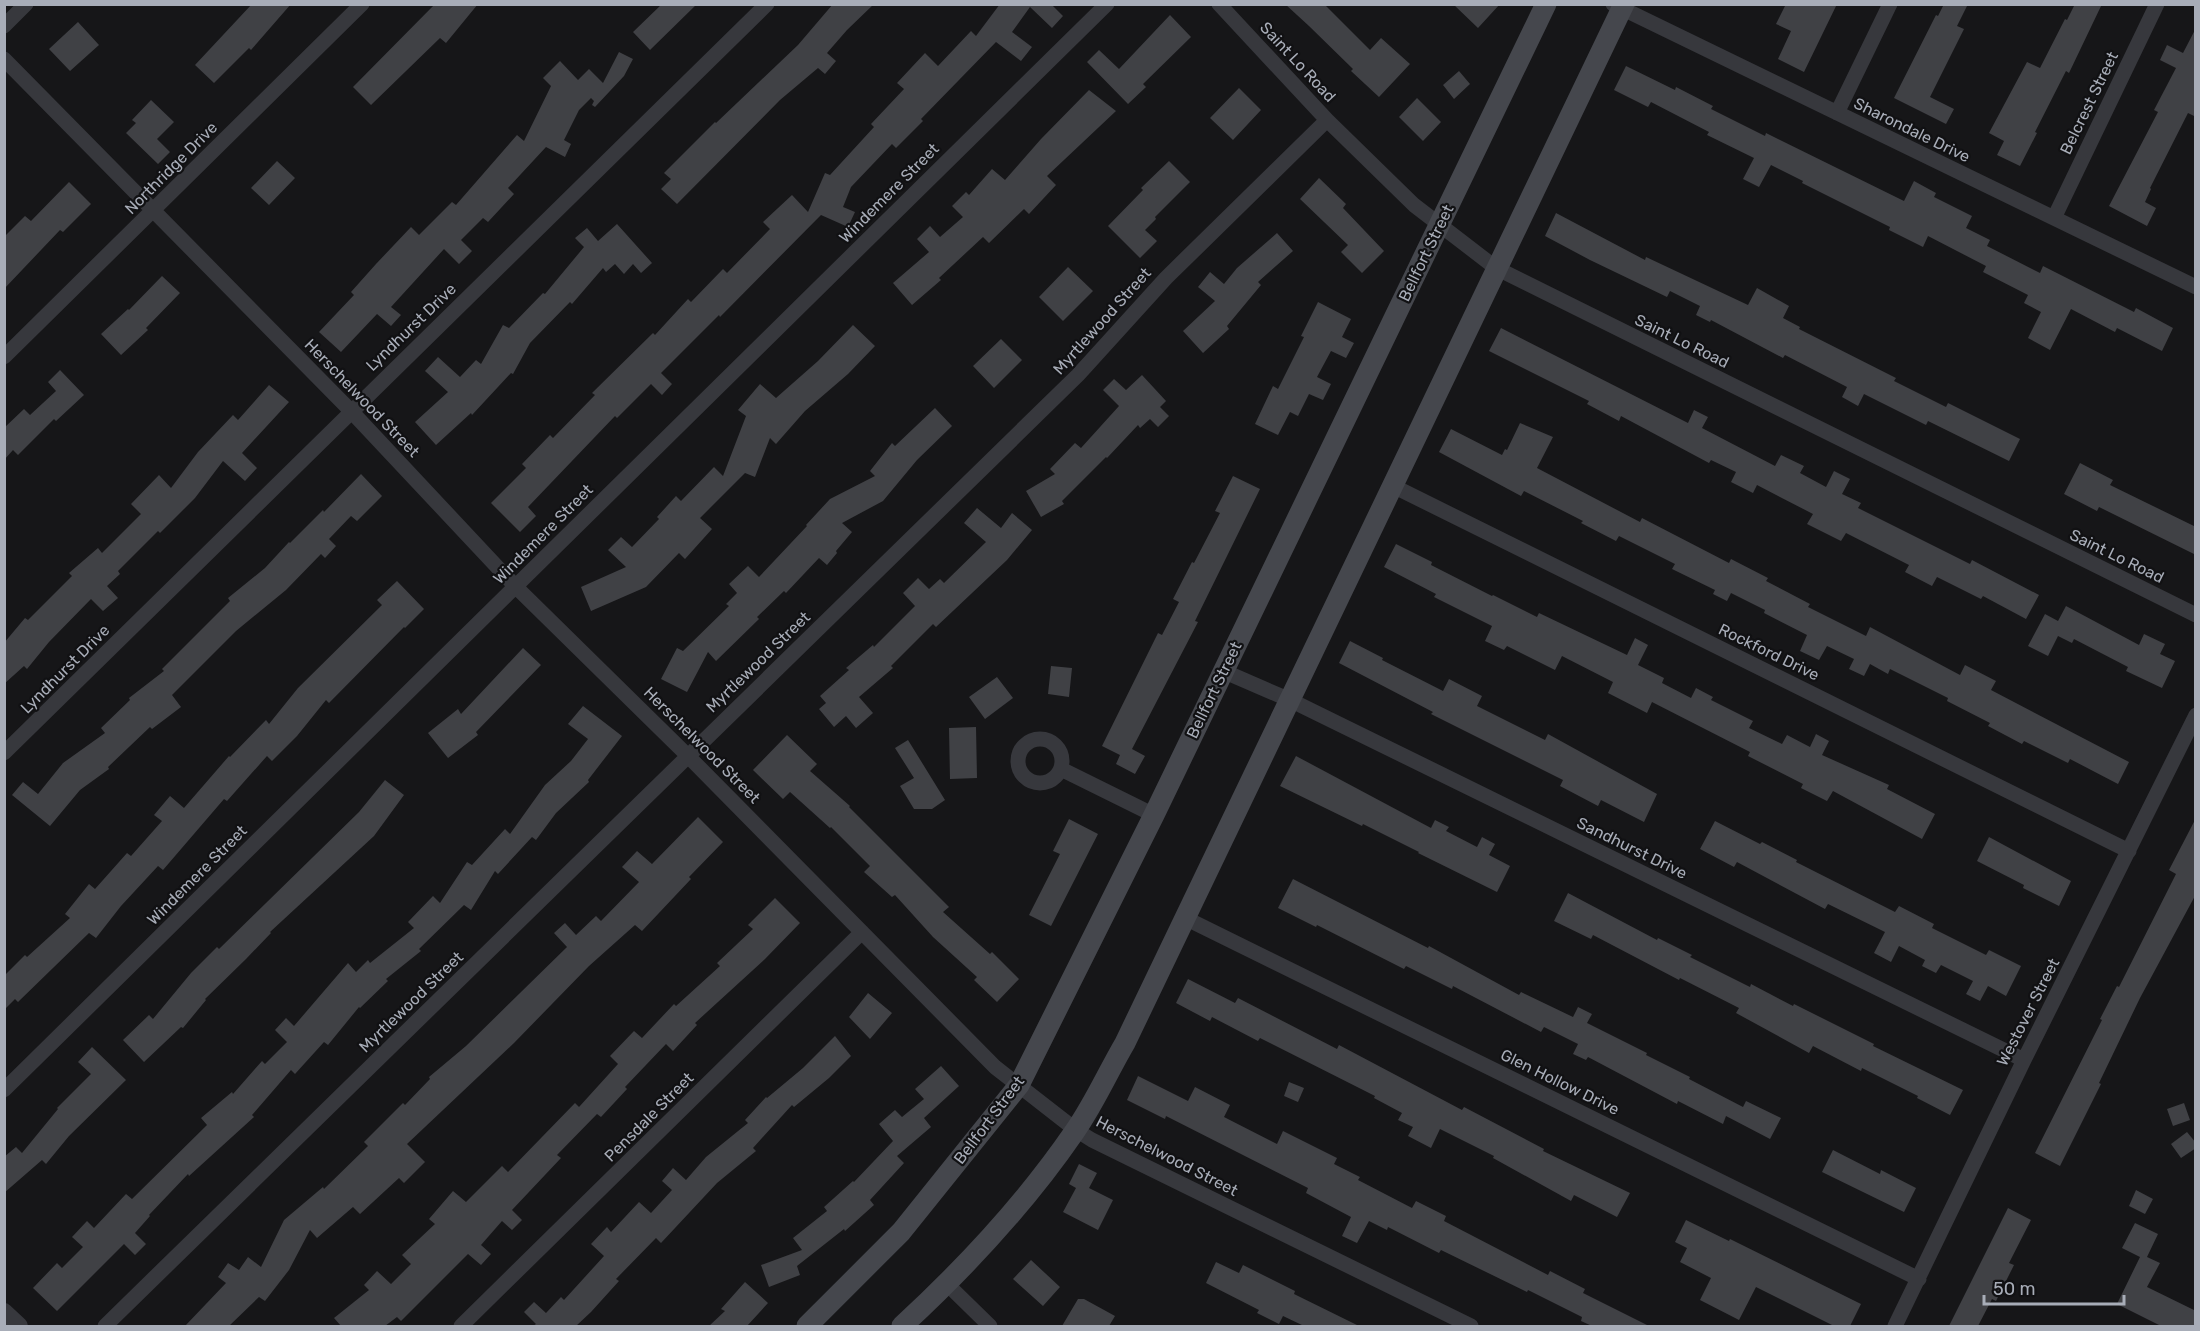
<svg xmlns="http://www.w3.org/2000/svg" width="2200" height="1331" font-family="Rubik,sans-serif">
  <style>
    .building { fill: #404145 }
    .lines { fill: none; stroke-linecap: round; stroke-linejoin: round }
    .minor { stroke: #37383d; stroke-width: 15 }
    .tertiary { stroke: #37383d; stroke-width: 18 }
    .secondary { stroke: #45474d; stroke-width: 21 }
    .labels { text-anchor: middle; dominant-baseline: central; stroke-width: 4.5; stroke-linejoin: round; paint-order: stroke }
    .street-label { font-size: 16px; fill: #a8adb8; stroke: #111113 }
  </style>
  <rect width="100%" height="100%" fill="#161618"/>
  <path class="building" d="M252,4H291L251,50L249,48L214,83L195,65Z
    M435,4H478L446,43L440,38L371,105L353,87Z
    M662,4H697L650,50L633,32Z
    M833,4H874L847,30L827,53L836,61L825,74L818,68L780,100L677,204L661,189L671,179L664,173L715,122L716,123L798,45Z
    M1000,4H1051L1063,16L1052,28L1030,7L1012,32L1032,47L1021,61L996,42L921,119L923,121L896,148L892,144L851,187L843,207L855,212L848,227L821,215L720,317L719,315L661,373L672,384L662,395L651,384L617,418L615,416L528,507L536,516L520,532L491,503L526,468L522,464L550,435L553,438L595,395L592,393L653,333L655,335L688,299L691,302L723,269L727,273L770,229L763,222L792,195L808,212L825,173L830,175L874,127L871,124L904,89L897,83L925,53L938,66L971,31L976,36Z
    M1285,4H1324L1370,50L1381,38L1410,64L1379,97L1351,71L1353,69L1309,26Z
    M1453,4H1500L1478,28Z
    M1786,4H1837L1804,72L1778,59L1791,31L1776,24Z
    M1944,4H1968L1957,26L1964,29L1930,97L1954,109L1946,124L1894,98L1936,15L1938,16Z
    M2075,4H2102L2069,73L2066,71L2035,132L2037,133L2020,166L1997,155L2004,141L1989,133L2027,62L2040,68L2065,19L2067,20Z
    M1170,15L1191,37L1143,84L1146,87L1128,104L1087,62L1099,50L1119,69Z
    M78,22L99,45L70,71L49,49Z
    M2196,28V117L2188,113L2150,188L2151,189L2145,202L2156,208L2147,226L2109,206L2158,112L2154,110L2176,68L2160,60L2167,45L2183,53Z
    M619,52L633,59L624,76L595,107L592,105L594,101L591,98L579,110L564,140L571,144L565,157L546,147L508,188L514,194L488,222L483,218L461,240L472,251L459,264L444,249L391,307L401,315L391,326L377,314L341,352L319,332L354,295L351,292L376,264L411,227L419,235L452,202L456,205L517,135L524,141L551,86L543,78L560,61L578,80L589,69L603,83Z
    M1626,66L1675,90L1676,87L1713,106L1711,109L1765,136L1766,133L1904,201L1914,181L1936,193L1934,197L1972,216L1966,228L1990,240L1987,246L2040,273L2043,266L2134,312L2136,308L2173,328L2162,351L2117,328L2115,332L2071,309L2050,350L2028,338L2041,312L2024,303L2028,295L1983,272L1986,266L1928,236L1923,247L1889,230L1890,227L1802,183L1803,181L1771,165L1759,187L1743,179L1754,158L1707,135L1709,132L1651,102L1648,107L1614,90Z
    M1459,71L1470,84L1454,99L1443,85Z
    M1239,88L1261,110L1233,140L1210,118Z
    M1089,90L1116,111L1047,176L1056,185L1029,214L1024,209L989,243L983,237L939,278L941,280L912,305L893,283L929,252L917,239L930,226L940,237L963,217L952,206L966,192L969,195L992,169L1005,180L1041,139Z
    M1417,98L1441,122L1423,141L1399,117Z
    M151,100L174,122L157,139L170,152L158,164L126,133L136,123L132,120Z
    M277,161L295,178L269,205L251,188Z
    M1169,161L1190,182L1155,217L1156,219L1145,230L1157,241L1140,258L1108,226L1143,190L1141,188Z
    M1319,178L1346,204L1343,208L1384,251L1362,273L1341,252L1348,245L1300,199Z
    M69,182L91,204L63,232L60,230L4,289V237L25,216L31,221Z
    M1556,213L1645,260L1646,257L1748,305L1757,288L1789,306L1783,318L1800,327L1799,329L1896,378L1894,381L1946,407L1948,403L2020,439L2009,461L1928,421L1926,425L1864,394L1858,406L1842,397L1847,387L1785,355L1783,358L1711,320L1710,322L1696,315L1700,306L1670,291L1667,297L1590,260L1545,236Z
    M617,224L652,263L641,273L633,264L624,274L615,264L606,272L603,268L572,304L570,302L530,343L513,374L511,373L472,415L471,413L436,445L415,422L448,392L425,371L438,357L460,377L476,360L481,364L503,325L509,328L543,293L545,294L584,247L575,238L587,228L598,241Z
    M1277,233L1293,251L1258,282L1261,285L1227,326L1229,329L1203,353L1183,331L1215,301L1198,287L1210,272L1224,284L1237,268Z
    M1068,267L1093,291L1063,321L1039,297Z
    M162,276L180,293L146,328L148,330L121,355L101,334L128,309L129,310Z
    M1318,302L1351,319L1342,337L1354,343L1346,358L1331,351L1317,377L1331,384L1323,400L1309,394L1298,416L1290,412L1278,435L1255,424L1273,386L1278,389L1304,337L1301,336Z
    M853,325L875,346L848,374L805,411L776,444L770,438L755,477L745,473L700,518L712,529L685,559L679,553L646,587L591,611L581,587L626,567L608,550L621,537L632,547L659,519L657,517L676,496L681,501L714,467L723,476L746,416L738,410L760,384L776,398L818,361Z
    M1501,328L1688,423L1694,410L1708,417L1702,428L1775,466L1781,455L1804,466L1800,473L1826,487L1834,471L1850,479L1842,494L1861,503L1858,508L1970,564L1972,560L2039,595L2026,619L1983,596L1981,599L1937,577L1932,586L1905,572L1909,565L1846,533L1841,541L1807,524L1813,514L1757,485L1753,493L1731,482L1736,472L1711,460L1709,463L1621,416L1619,421L1587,404L1589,401L1489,351Z
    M1001,339L1022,360L994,388L973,366Z
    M60,370L84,395L56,421L54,419L18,455L13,450L4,460V428L24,409L30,415L56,391L48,382Z
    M1142,375L1166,401L1160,407L1169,416L1158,427L1150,419L1140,428L1138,425L1107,458L1106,457L1062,501L1064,504L1041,517L1026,491L1055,474L1050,469L1075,443L1081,448L1119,406L1103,390L1114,379L1126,390Z
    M269,385L289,402L242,453L257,468L245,481L223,461L195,498L160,533L158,531L118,571L120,574L107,586L118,598L103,611L91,599L49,642L27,669L24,666L4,684V643L25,618L28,620L72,576L69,573L98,548L102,553L141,514L131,504L159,475L171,488L198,452L233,415L238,420Z
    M935,408L952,426L917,460L883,501L842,523L852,532L836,551L837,553L827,565L819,558L786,593L784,591L757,617L759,619L716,661L708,652L687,692L661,679L677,648L683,651L729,606L726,604L737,593L729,584L748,566L759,577L807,526L806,525L830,499L875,476L870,471L892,443L895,446Z
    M1520,423L1553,437L1537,468L1640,522L1642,518L1729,563L1731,559L1768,578L1766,581L1810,604L1808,607L1866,636L1870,627L1960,675L1965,665L1996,681L1991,690L2129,762L2118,784L2070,759L2068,763L2024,741L2022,744L1988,726L1990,723L1947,701L1948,698L1890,669L1888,674L1870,664L1864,676L1849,669L1854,659L1827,646L1819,660L1800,651L1807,635L1764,613L1765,610L1731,593L1727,601L1713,594L1715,590L1672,569L1675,564L1619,536L1616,541L1581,523L1583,521L1524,491L1521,496L1439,452L1451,429L1502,455L1505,449L1507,450Z
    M2080,463L2113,480L2110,485L2196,527V555L2099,507L2097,511L2064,494Z
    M361,474L382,496L357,521L351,516L329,539L336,546L325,558L321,554L286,590L236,631L172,695L181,707L152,729L150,727L108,767L109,769L80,790L50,826L12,795L23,782L38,794L63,763L105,733L101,728L130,700L129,698L164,671L162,669L230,601L228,598L265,568L289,542L290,543L323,510L324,512Z
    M1233,476L1260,489L1195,621L1198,622L1132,749L1145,756L1135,774L1116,764L1120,755L1102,746L1158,633L1162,635L1179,602L1173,599L1192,562L1194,563L1220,513L1215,511Z
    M977,508L1001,528L1012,513L1032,530L1007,560L936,627L933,624L891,666L893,668L859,697L873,713L856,728L846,716L834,727L819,709L826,703L820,696L849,670L846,668L873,645L874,647L915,606L903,593L918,578L929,589L940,579L944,583L986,542L964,523Z
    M1396,544L1432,562L1431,565L1492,596L1493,595L1537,617L1539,613L1627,655L1635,638L1648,645L1638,665L1664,678L1662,683L1691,698L1696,688L1713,697L1711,700L1753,721L1749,728L1782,744L1787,735L1810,747L1816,734L1829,741L1822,755L1889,785L1887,789L1935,814L1922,839L1833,791L1827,801L1801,788L1803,784L1748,756L1750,752L1652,702L1647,713L1608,693L1613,682L1562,656L1555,670L1507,646L1504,650L1485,641L1492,626L1434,597L1436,594L1384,567Z
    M397,581L424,609L405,628L404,627L329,703L326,700L297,736L272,761L267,756L227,801L224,799L163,870L158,866L121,906L96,938L89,933L18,1002L15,999L4,1010L5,975L25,955L27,957L70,918L65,914L89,884L95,889L127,853L131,856L162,821L154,815L170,796L184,808L229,756L230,757L266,720L269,724L298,688L382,605L377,600Z
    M2066,606L2139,645L2144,634L2165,644L2160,654L2175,661L2162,688L2126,671L2128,667L2074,639L2072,643L2058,636L2048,656L2028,646L2045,614L2058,621Z
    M1350,641L1383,658L1382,660L1443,691L1449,679L1482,696L1477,706L1545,740L1548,734L1657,794L1644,822L1601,800L1598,806L1560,786L1563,780L1431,714L1433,712L1339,663Z
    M523,648L541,665L476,732L478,735L448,758L428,733L458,709L461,714Z
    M1051,666L1072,668L1069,697L1048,694Z
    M997,677L1013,698L985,719L969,697Z
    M583,706L622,736L588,780L589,782L556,813L536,840L532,837L498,874L495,871L471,910L464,905L419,949L421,951L386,979L388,981L360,1008L359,1007L328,1045L324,1042L295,1074L291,1070L252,1115L254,1117L189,1176L188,1174L149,1215L150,1216L135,1233L146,1244L135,1255L124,1244L57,1311L33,1288L57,1263L62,1268L83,1247L72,1237L87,1221L94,1228L126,1194L132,1199L207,1125L201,1118L232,1092L233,1094L262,1061L265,1064L287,1042L275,1030L286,1018L294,1026L348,963L356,972L368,960L370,963L414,928L408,922L433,896L440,903L467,862L472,865L505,829L510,834L545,785L571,761L588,739L568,724Z
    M976,727L977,778L950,779L949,728Z
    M787,735L817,764L810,771L850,806L849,807L949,907L943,912L990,954L992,952L1019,979L997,1002L974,980L977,977L933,937L895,895L892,897L864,872L870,866L831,827L830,828L790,792L783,799L753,770Z
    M908,740L945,800L932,809H914L900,786L914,778L895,748Z
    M1296,756L1431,828L1435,820L1449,827L1446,831L1477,847L1482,837L1495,844L1489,855L1510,866L1497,892L1418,853L1419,852L1363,824L1362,826L1280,786Z
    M385,780L404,795L374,836L270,932L271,933L246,959L205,999L206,1000L183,1028L181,1027L144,1062L123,1040L149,1015L153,1019L191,973L217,947L219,949L359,812Z
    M698,817L723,842L689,877L691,879L642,931L635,925L589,966L514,1043L407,1144L425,1162L404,1183L399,1178L360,1214L353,1207L317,1238L310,1230L289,1270L265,1301L259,1297L229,1326H185L226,1283L218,1277L228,1263L239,1270L248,1257L261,1267L284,1220L323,1187L324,1189L368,1146L364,1142L403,1103L405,1105L430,1079L429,1077L466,1046L567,947L554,933L565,923L576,935L596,916L601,921L639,882L622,867L637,851L652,864Z
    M2196,818V894L2140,998L2099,1083L2101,1084L2060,1166L2035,1153L2102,1020L2100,1019L2117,986L2119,987L2176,874L2169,870Z
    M1069,819L1098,834L1051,926L1029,915L1060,854L1053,851Z
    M1715,821L1760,844L1762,842L1797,860L1796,862L1895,912L1899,906L1934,924L1932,928L1986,955L1989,950L2021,966L2006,996L1988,986L1980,1001L1966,994L1973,981L1941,965L1936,973L1922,966L1925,960L1899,946L1891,962L1874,953L1885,932L1828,904L1825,909L1737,862L1734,867L1700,849Z
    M1989,837L2071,881L2059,906L2023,888L2024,885L1977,861Z
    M1293,879L1428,948L1429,946L1519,995L1521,992L1573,1017L1578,1007L1592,1014L1587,1023L1647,1053L1646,1055L1690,1077L1689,1079L1743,1107L1746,1101L1781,1118L1770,1139L1726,1116L1723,1124L1678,1101L1677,1104L1588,1057L1586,1060L1573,1054L1578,1044L1544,1027L1541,1032L1453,986L1452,989L1406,966L1404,969L1317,925L1316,927L1278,908Z
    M1568,893L1657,940L1658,938L1692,955L1690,957L1750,987L1751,984L1793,1006L1794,1004L1874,1044L1873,1046L1963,1090L1950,1115L1917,1098L1918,1096L1862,1068L1861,1071L1813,1046L1809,1053L1736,1013L1739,1008L1680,978L1679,980L1593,935L1591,939L1554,921Z
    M775,898L800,923L765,959L695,1023L697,1025L673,1051L666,1044L625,1087L627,1089L601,1117L597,1114L557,1155L561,1158L512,1210L522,1220L512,1230L502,1221L481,1245L491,1254L481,1265L468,1254L401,1321L397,1317L385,1326H341L334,1318L369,1290L364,1285L377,1271L391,1284L411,1264L402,1255L435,1224L429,1219L453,1191L466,1202L502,1166L508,1172L575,1103L579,1107L618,1064L610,1056L634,1031L642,1038L674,1004L676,1006L720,966L717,963L753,929L748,925Z
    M1188,979L1235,1003L1238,998L1337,1049L1339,1045L1462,1110L1464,1107L1544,1149L1543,1151L1630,1193L1617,1217L1574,1195L1571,1201L1493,1158L1494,1156L1440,1129L1431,1148L1408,1136L1413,1127L1398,1120L1402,1113L1374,1098L1375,1096L1260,1038L1258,1041L1212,1017L1210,1021L1176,1003Z
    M868,993L892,1013L870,1039L849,1017Z
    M835,1036L851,1056L829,1078L794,1107L792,1105L753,1148L756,1151L717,1183L661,1243L656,1238L616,1279L619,1281L591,1312L576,1326H533L536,1324L524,1312L534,1302L546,1313L561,1297L564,1300L604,1256L591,1244L607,1227L611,1232L639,1202L651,1213L672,1190L662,1181L673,1168L686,1180L706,1157L748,1123L745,1120L766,1097L767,1098L803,1068Z
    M92,1047L126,1080L69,1136L46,1164L42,1160L4,1193V1157L16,1147L22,1153L58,1109L57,1108L91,1074L78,1062Z
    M941,1066L959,1086L924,1118L931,1127L897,1156L904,1163L870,1200L874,1205L845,1231L844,1229L797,1266L800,1275L769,1287L761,1265L802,1250L793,1238L827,1211L824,1207L853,1181L854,1182L893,1141L879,1124L895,1110L902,1117L924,1099L915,1089Z
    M1138,1076L1188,1101L1195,1087L1230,1105L1224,1117L1277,1144L1283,1131L1337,1158L1334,1164L1360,1177L1358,1180L1412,1208L1416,1201L1446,1216L1444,1221L1548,1275L1550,1271L1585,1289L1583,1293L1649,1326H1592L1581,1321L1582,1317L1528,1290L1527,1292L1441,1250L1439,1253L1388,1227L1387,1230L1369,1221L1357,1243L1342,1236L1351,1217L1306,1193L1308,1188L1166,1116L1165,1119L1127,1100Z
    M1289,1082L1304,1088L1298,1102L1284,1096Z
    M2184,1103L2190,1120L2173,1126L2167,1109Z
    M2187,1132L2196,1143V1148L2181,1158L2171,1144Z
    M1833,1150L1880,1174L1881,1170L1916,1188L1904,1212L1822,1172Z
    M1079,1164L1097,1173L1089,1188L1113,1200L1098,1230L1063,1212L1076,1188L1069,1184Z
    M2136,1190L2153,1199L2145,1214L2129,1206Z
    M2008,1208L2031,1220L2009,1263L2014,1265L1996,1301L1992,1299L1978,1326H1949Z
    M1686,1220L1729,1241L1730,1239L1861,1304L1850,1326H1834L1756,1287L1739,1320L1700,1300L1711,1278L1680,1262L1687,1248L1675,1242Z
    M2135,1223L2158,1234L2147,1257L2160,1263L2147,1287L2196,1311V1326H2161L2117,1304L2140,1257L2122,1248Z
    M1031,1260L1060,1287L1043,1306L1013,1279Z
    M1216,1262L1239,1273L1243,1265L1295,1291L1294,1294L1359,1326H1304L1283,1316L1279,1324L1257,1313L1259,1310L1206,1283Z
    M745,1282L768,1303L747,1326H709L725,1311L721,1309Z
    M1078,1299H1084L1115,1316L1109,1326H1062Z"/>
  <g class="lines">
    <path class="minor" d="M1219,4L1327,120L1414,205L1496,268L2196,615
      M1613,4L2196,287
      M4,26L26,4
      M4,59L351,411L516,587L688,756L995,1067L1076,1130L1092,1140L1471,1326
      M1837,113L1890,4
      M2054,218L2157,4
      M4,357L362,4
      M1393,486L2129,851
      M1223,671L1290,700L2024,1060
      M1018 761a22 22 0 1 1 44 0a22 22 0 1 1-44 0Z
      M4,753L767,4
      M1061,769L1154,815
      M1185,918L1919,1279
      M4,1090L1107,4
      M947,1284L990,1326
      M105,1326L1078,375L1166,278L1327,120
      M461,1326L862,932
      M1895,1326L2024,1060L2196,715"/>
    <path class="tertiary" d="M4,1312L19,1326"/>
    <path class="secondary" d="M807,1326L901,1232L1019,1085L1154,815L1546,4
      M902,1326C966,1267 1025,1204 1075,1131C1094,1104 1108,1072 1125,1043L1624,4"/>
  </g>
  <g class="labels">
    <g class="street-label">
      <text transform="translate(1298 62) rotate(47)">Saint Lo Road</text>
      <text transform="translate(2089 103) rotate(-64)">Belcrest Street</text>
      <text transform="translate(1912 130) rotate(26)">Sharondale Drive</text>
      <text transform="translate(171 168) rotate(-45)">Northridge Drive</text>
      <text transform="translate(889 193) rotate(-45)">Windemere Street</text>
      <text transform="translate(1426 253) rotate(-64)">Bellfort Street</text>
      <text transform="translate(1102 321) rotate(-48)">Myrtlewood Street</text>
      <text transform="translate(411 327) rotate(-44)">Lyndhurst Drive</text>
      <text transform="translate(1682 341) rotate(26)">Saint Lo Road</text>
      <text transform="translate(362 398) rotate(46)">Herschelwood Street</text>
      <text transform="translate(543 534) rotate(-45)">Windemere Street</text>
      <text transform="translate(2117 556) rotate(26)">Saint Lo Road</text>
      <text transform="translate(1769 652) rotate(26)">Rockford Drive</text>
      <text transform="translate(758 662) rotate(-44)">Myrtlewood Street</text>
      <text transform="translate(65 669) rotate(-45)">Lyndhurst Drive</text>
      <text transform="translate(1214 690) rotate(-64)">Bellfort Street</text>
      <text transform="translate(702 745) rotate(45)">Herschelwood Street</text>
      <text transform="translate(1632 848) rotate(26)">Sandhurst Drive</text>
      <text transform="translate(197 875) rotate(-45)">Windemere Street</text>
      <text transform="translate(411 1002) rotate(-44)">Myrtlewood Street</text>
      <text transform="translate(2028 1012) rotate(-63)">Westover Street</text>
      <text transform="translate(1560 1082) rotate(26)">Glen Hollow Drive</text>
      <text transform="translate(649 1117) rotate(-45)">Pensdale Street</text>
      <text transform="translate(989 1120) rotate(-53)">Bellfort Street</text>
      <text transform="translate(1167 1156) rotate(27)">Herschelwood Street</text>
    </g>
  </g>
  <rect width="2200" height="1331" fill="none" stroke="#a8adb8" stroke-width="12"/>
  <path d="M1984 1295v9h140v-9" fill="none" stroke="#a8adb8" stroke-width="3"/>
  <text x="1993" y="1295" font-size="18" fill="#a8adb8" stroke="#111113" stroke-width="4.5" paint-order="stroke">50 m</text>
</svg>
